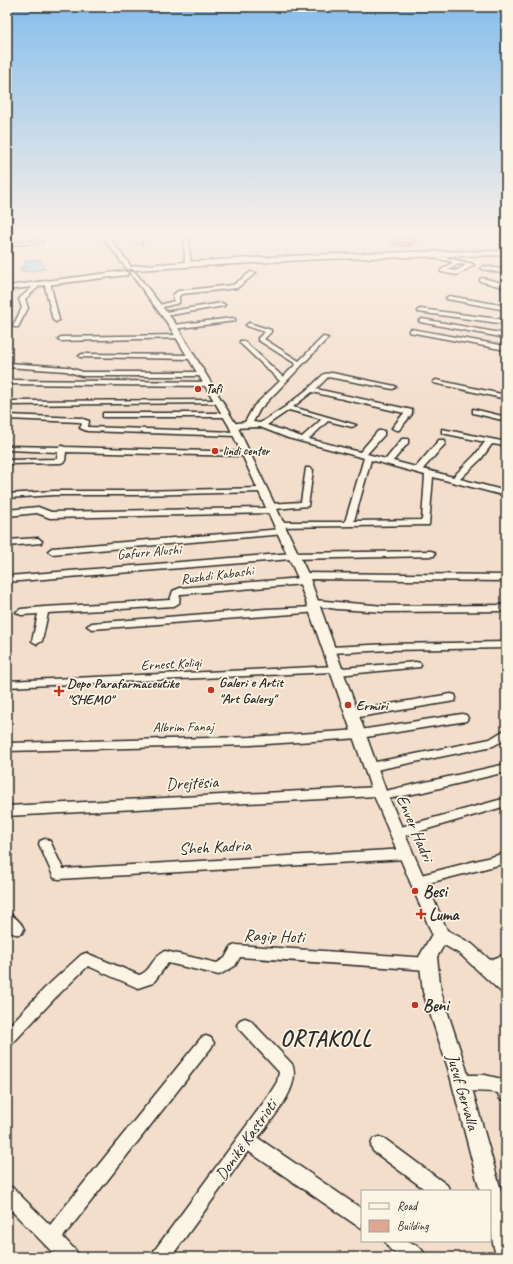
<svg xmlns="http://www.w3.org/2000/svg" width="513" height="1264" font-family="Caveat,sans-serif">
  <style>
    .water { fill: #90cef1; stroke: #688da2 }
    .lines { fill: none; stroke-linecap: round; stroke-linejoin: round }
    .minor-casing { stroke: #2b2b2b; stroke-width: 3 }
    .tertiary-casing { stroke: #2b2b2b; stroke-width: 3 }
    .secondary-casing { stroke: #2b2b2b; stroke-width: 3 }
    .minor { fill: #fcf5e5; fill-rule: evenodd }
    .tertiary { fill: #fcf5e5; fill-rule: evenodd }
    .secondary { fill: #fcf5e5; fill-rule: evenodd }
    .wall { fill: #be907e; stroke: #2b2b2b }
    .shaded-wall { fill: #9b7566; stroke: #2b2b2b }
    .building { fill: #dda792; stroke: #2b2b2b }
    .poi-dot { fill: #c8321e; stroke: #fcf5e5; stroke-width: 1.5 }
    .labels { text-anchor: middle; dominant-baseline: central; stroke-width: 3.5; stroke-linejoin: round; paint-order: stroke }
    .far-poi-label { font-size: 12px; font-weight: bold; fill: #2b2b2b; stroke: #fcf5e5; text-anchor: start }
    .street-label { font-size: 14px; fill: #2b2b2b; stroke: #fcf5e5 }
    .poi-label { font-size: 14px; font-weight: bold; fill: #2b2b2b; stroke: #fcf5e5; text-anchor: start }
    .near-street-label { font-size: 17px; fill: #2b2b2b; stroke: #fcf5e5 }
    .near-poi-label { font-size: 17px; font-weight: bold; fill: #2b2b2b; stroke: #fcf5e5; text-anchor: start }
    .near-district-label { font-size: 22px; font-weight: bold; letter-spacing: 1px; fill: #2b2b2b; stroke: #fcf5e5 }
  </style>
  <rect width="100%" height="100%" fill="#f3decc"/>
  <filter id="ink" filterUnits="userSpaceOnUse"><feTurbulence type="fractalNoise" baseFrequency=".025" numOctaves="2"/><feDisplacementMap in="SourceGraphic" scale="8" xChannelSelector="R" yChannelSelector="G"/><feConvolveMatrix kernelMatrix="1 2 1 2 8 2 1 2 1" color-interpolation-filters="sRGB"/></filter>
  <g filter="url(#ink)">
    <path class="water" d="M40,260L45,269L21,272L19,269H23L21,266H27L24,261Z"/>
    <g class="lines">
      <defs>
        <path id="minor" d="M132,234H136L142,243H138Z
          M189,234H193L188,242L191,264L188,266L185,264L184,242Z
          M41,240L43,242L7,246V244Z
          M7,251L10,252L11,253L7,255Z
          M428,253L473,264L474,265L457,275L441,272V270L453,262L426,256V254ZM459,264L466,265L456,271L448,270Z
          M484,266L506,270V274L482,269L481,268Z
          M251,272L256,273L237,288L182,294L179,296V303L159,308L156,306L174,301L173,295L178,291L233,285Z
          M482,278L506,284V288L480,281V279Z
          M47,280L50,282L59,320L56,322L53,320L44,282Z
          M38,282L43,283L25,299L28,308L18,327H14L13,326L22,308L19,299Z
          M449,296L506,306V310L447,299L446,298Z
          M222,303L225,305L224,306L165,316L162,314L165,312Z
          M420,309L506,320V324L418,312V310Z
          M233,318L235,319V321L173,329L170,327L173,325Z
          M422,319L506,334V338L420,322L419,321Z
          M249,323L271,330V332L264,339L299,361L323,337L328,338L260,409L253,422L260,423L285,407L309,388L324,374L332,373L395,386L396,387L393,389L328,377L316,389L412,410V414L399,430H396L392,428L404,413L312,392L293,407L356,425L352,427L328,421L309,439L360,452L378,431H384V435L367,454L386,459L402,439H408V443L393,461L416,467L439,440H445V444L423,469L453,477L475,455L485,442L442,433V429L506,442V446L492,444L481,459L460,479L506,491V496L433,477L429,525L275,527L274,525L275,523L278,522H345L364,458L288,438L260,427L230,428V424L245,422L254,406L280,381L240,343V341H244L283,377L296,364L258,340V338L265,332L247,326L246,325ZM289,410L322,419L302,437L267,425ZM371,460L425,475L422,520L354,521Z
          M411,329L506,346V350L409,332V330Z
          M179,335L181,336V338L61,341L58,339L61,337Z
          M82,354L191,355L194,357L191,359L80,357L79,356Z
          M7,363L67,367L83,372H202L205,374L202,376H82L66,371L7,367Z
          M7,380L209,382L212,384L209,386L7,384Z
          M436,380L506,395V399L434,383L433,382Z
          M219,400L223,402L221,403L7,405V401Z
          M473,409L506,417V421L473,413Z
          M103,413H226L230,415L226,417H103Z
          M7,415L80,418L89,421L88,427L236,432L240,434L236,436L87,431L80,428L82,424L79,422L7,419Z
          M7,446L59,447L62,446L65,447L246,452L250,454L246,456L66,452L65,461L61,463L7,464V460L57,459L58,452L7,450Z
          M306,468H309L313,470L308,506L275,509L274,512L271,513L50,518L37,513L7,516V510L38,507L51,512L265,508L266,505L269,504L301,502Z
          M261,488H264V492L138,495H54L7,498V494L54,491H138Z
          M282,529L286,532L285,534L52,554L48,551L52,548Z
          M38,538L42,541L41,543L7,546V540Z
          M431,551L434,552L435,554L434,556L291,559L7,582L8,576L293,553Z
          M303,573L506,575V581L306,579L309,581L304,584L182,594H180L179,603L174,606L48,613L42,641L37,644L32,641L38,614L21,615L16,612L21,609L44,607L170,600L173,591L180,588L301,578L298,576Z
          M313,600L385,606L506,605V611L385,612L337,609L310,605L308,603L310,601Z
          M316,607L321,610L319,612L92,629L87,626L92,623L266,609Z
          M506,642V648L390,650L331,653L326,650L331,647L390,644Z
          M416,662L420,663L421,665L420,667L338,675L333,672L7,687V681L337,666L342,668Z
          M451,694L455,695L456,698L455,701L353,718L349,717L347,714L349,711L353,710Z
          M462,714L466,715L468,718L466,721L360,738L251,745L7,751V743L251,737L360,730Z
          M506,729V739L493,746L371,771L367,770L365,767L367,764L371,763L490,739Z
          M506,764V772L423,792L382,800L378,799L376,796L7,816V806L379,787L383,788L385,791Z
          M506,798V806L397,838L393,836L391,833L393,830L397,828Z
          M45,839L50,841L63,869L406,849L411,850L412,854L411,858L406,859L59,879L54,878L39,844L40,841Z
          M506,853V863L417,886L412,885L410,881L412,877L417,876Z
          M7,913C14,916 21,922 24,929L22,933C15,936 12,933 7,928Z
          M236,945L428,958L433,960L435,964L433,968L428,970L240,957L235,966L219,975L168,963L153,983L138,988L88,966L55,998L12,1044L7,1046V1028L45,988L81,955L86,953L91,955L139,975C151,972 153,955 165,951L217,963L225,958L231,947Z
          M506,954V966L487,973L482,971L480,967L482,963Z
          M245,1018L250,1020L292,1064C302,1087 271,1120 258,1138L362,1209V1228L356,1225L248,1151L171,1257H151L154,1251L267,1098L277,1082L279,1072L240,1030L237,1025L240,1020Z
          M206,1036L211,1038L214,1043L211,1048L63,1237L76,1251L79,1257H57L7,1206V1185L13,1188L50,1225L201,1038Z
          M462,1075H485L506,1080V1102L500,1099L498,1093C484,1090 469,1093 456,1088L454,1083L456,1078Z
          M379,1137L385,1139L447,1185L450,1191H427L373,1151L371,1145L373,1139Z
          M385,1241C401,1241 419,1239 426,1257C410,1257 392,1259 385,1241Z"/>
        <path id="tertiary" d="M101,234H107L132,268L131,269H127Z
          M131,272H135L175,323L237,426L309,576L386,791L447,930L472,944L506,974V994L500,991L460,954L444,945L437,957L441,992L466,1068L506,1208V1257H497C489,1236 490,1213 490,1191H480L448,1068L423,992L419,957L432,934L372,791L297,576L229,426L168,324L131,274Z"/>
        <path id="secondary" d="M506,251V255L320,259L134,270L130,268L134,266C258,256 382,251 506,251Z
          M124,271L128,273L127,275L7,290V286Z"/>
      </defs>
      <use href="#minor" class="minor-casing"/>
      <use href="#tertiary" class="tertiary-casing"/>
      <use href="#secondary" class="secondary-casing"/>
      <use href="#minor" class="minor"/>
      <use href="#tertiary" class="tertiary"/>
      <use href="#secondary" class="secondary"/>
    </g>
    <path class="wall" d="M391,236L416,241L409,247L390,244Z"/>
    <path class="shaded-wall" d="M416,237V241L409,247V243Z"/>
    <path class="building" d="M391,236L416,237L409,243L390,241Z"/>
  </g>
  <linearGradient id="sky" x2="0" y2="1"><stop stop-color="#85beec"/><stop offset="0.57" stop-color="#faf0e8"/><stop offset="1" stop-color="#faf0e8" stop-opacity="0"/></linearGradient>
  <rect width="513" height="411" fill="url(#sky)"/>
  <g class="poi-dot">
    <circle cx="198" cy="389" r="4"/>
    <circle cx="215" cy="451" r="4"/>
    <circle cx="211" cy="690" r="4"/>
    <path d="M57 685h4v4h4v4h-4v4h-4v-4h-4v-4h4z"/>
    <circle cx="348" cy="705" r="4"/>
    <circle cx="415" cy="891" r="4"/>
    <path d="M419 908h4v4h4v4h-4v4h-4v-4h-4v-4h4z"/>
    <circle cx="415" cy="1005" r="4"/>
  </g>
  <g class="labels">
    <g class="far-poi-label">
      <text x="206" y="389">Tafi</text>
      <text x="223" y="451">lindi center</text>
    </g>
    <g class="street-label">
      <text transform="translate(149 552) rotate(-5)">Gafurr Alushi</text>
      <text transform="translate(217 575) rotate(-7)">Ruzhdi Kabashi</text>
      <text transform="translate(171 664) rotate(-3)">Ernest Koliqi</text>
      <text transform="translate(183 727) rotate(-1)">Albrim Fanaj</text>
    </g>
    <g class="poi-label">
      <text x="219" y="682">Galeri e Artit<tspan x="219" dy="16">"Art Galery"</tspan></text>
      <text x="67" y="683">Depo Parafarmaceutike<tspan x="67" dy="16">"SHEMO"</tspan></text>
      <text x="356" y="705">Ermiri</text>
    </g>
    <g class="near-street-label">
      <text transform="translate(192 783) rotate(-3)">Drejtësia</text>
      <text transform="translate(415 828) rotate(67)">Enver Hadri</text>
      <text transform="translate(215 847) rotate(-3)">Sheh Kadria</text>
      <text transform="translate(274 936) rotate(2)">Ragip Hoti</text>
      <text transform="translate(463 1092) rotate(74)">Jusuf Gervalla</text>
      <text transform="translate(246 1140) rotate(-55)">Donikë Kastrioti</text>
    </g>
    <g class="near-poi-label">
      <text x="423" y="891">Besi</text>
      <text x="429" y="914">Luma</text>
      <text x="423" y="1005">Beni</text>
    </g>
    <g class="near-district-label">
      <text x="326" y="1039">ORTAKOLL</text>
    </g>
  </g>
  <rect width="513" height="1264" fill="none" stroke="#fcf5e5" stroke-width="24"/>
  <rect x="12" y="12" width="489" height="1240" fill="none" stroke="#2b2b2b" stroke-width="1.5" filter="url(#ink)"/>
  <rect x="361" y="1190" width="130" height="52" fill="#fcf5e5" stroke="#a8a49b"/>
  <rect x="369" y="1203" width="20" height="6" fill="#fcf5e5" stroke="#a8a49b"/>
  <text x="397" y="1210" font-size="12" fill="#2b2b2b">Road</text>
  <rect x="369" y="1220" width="20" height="12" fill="#dda792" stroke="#a8a49b"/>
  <text x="397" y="1230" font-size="12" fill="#2b2b2b">Building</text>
</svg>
